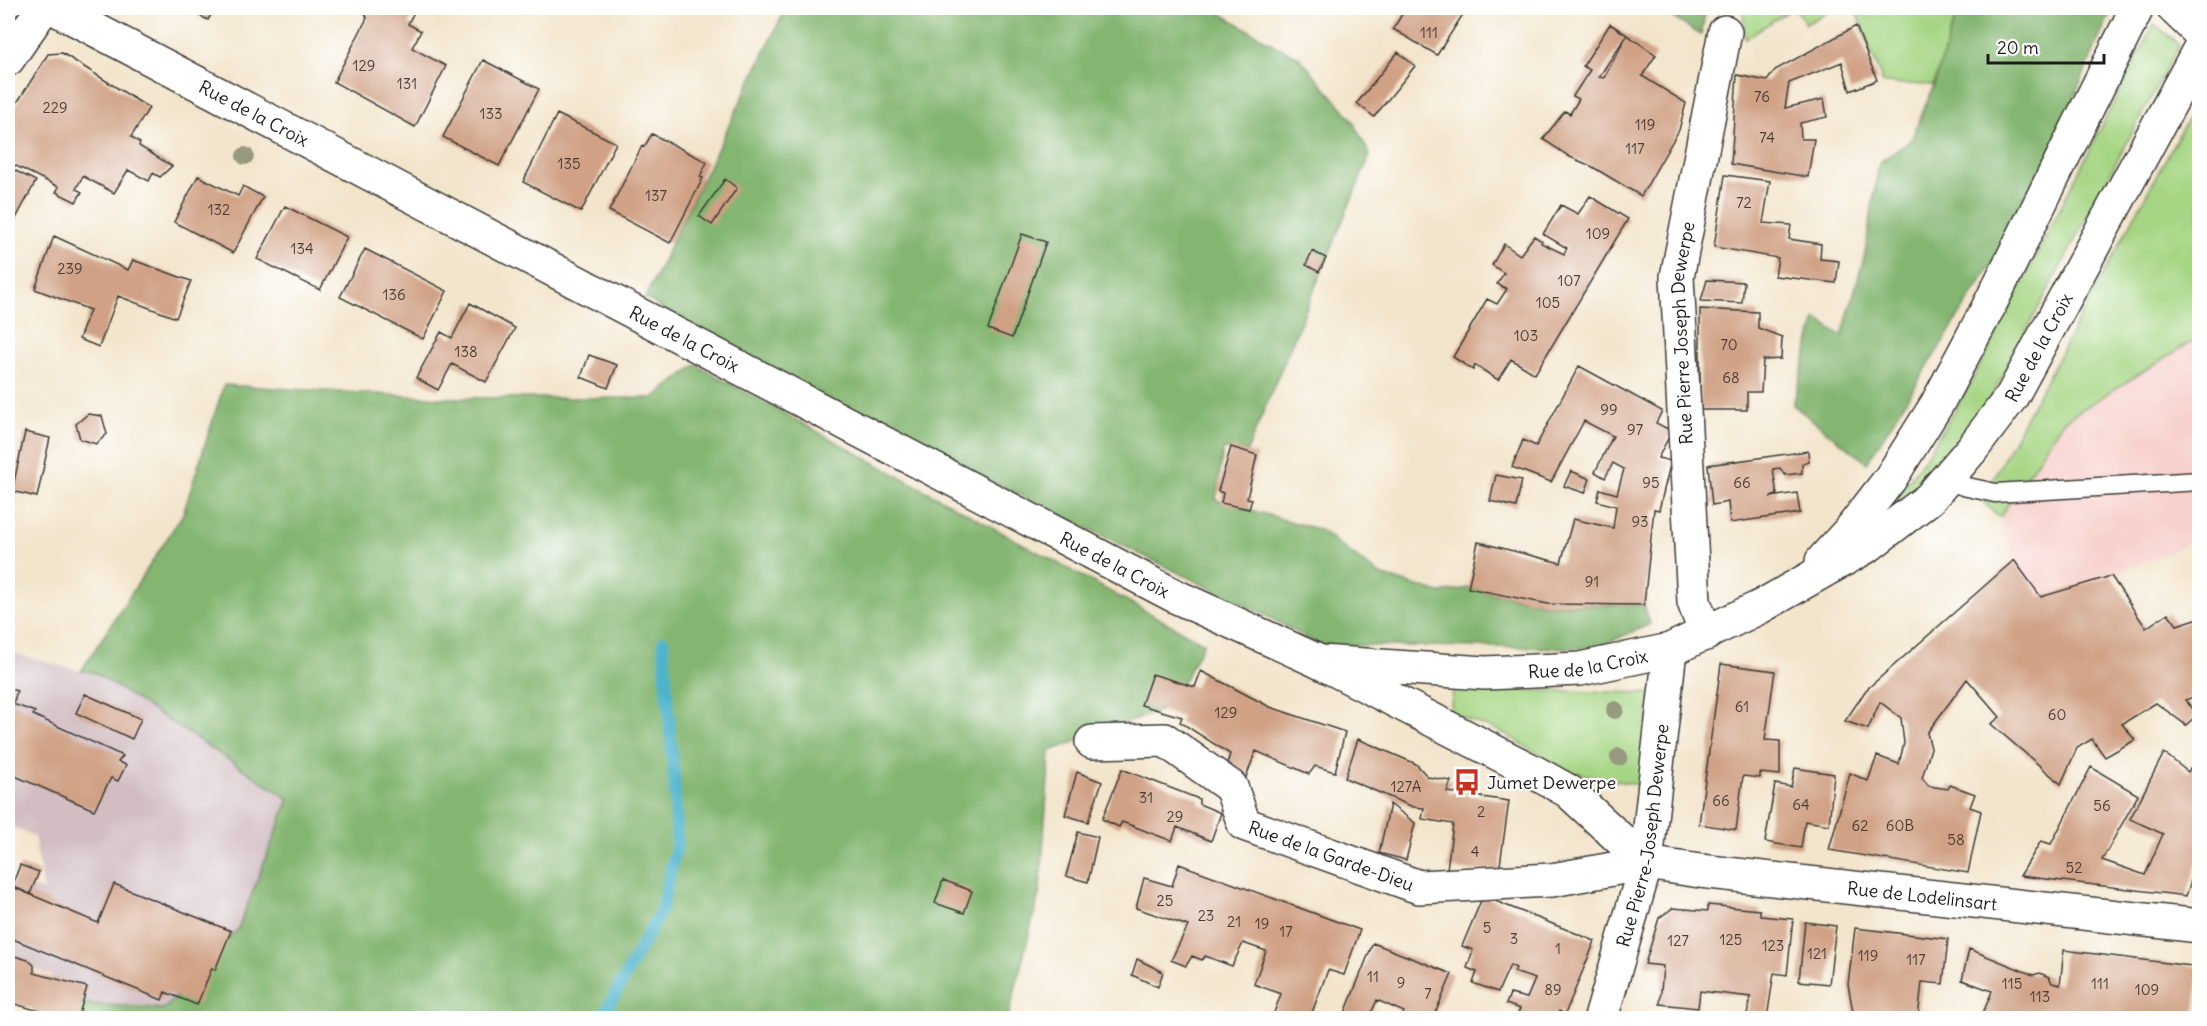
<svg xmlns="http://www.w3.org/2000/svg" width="2207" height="1026" font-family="Delius,sans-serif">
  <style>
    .built { fill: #f7d0cb }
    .industrial { fill: #d2bec2 }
    .green { fill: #a6d583; stroke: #617850; stroke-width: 1.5 }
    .forest { fill: #84b671; stroke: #506946; stroke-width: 1.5 }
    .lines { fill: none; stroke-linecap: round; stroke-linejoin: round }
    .stream { stroke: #4db4cb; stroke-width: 12 }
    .building { fill: #d0a185 }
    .lane-casing { stroke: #3c3a36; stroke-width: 21 }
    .street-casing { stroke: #3c3a36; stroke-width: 36 }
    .secondary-casing { stroke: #3c3a36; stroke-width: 36 }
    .lane { stroke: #fff; stroke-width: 18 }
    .street { stroke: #fff; stroke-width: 33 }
    .secondary { stroke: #fff; stroke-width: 33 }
    .tree { fill: #979a7f }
    .labels { text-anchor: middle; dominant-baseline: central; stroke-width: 4.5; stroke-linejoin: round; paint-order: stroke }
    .number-label { font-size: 15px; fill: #493d36 }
    .street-label { font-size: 18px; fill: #1c1c1c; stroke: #fff }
    .poi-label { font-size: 18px; fill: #1c1c1c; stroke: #fff; text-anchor: start }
  </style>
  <rect width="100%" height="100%" fill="#fff"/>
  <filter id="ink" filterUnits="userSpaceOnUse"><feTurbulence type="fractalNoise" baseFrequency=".0167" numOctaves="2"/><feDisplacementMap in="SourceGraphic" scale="12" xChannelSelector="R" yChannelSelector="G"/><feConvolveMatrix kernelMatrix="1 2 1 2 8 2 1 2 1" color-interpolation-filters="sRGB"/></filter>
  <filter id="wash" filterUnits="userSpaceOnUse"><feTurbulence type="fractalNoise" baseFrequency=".008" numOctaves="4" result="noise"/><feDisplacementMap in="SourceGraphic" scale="24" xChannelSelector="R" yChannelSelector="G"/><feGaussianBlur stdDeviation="1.35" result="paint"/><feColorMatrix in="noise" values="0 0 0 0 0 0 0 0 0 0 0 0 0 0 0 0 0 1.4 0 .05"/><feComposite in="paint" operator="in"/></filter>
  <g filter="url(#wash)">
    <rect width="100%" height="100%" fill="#f3e5cc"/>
    <path class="built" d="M2199,337V539L2111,576L2041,597L2014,560L2000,517L2063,421Z"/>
    <path class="industrial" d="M8,652L81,671H94L289,798L238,929L164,1009L39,1000L52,976L8,960V881L44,891L34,836L8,825Z"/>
    <path class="green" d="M1743,8H1793L1745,39Z
      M1795,8H1834L1806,24Z
      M1855,8H1958L1934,85L1883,83Z
      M2154,24L2179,45L1992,395C1967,432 1940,474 1904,501L1898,500L1897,496L1900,492L1925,458L1970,385Z
      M2199,102V337L2063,421L2000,517L1983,502L1998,469L2184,125Z
      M1453,689L1650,693L1644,786L1567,771L1504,733L1450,713Z"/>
    <path class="forest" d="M786,8H1220V13L1274,45L1299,57L1351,118L1370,155L1247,451L1223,449L1216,500L1320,530L1380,575L1440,593L1468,588L1549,605H1644L1650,624L1596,648L1320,645L1263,614L751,364L645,298Z
      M1657,8H1706L1701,35Z
      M1958,8H2112L2028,206L1867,463L1793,405L1816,318L1842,336L1865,254L1879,163L1911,140L1934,85Z
      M696,365L1204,643L1170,707L1050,751L1040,890L1008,1018H31L39,1000L164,1009L238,929L289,799L94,672L81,671L183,514L224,385L443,398H653Z"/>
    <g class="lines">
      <path class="stream" d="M602,1018L661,910L677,844L674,779L663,641"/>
    </g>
    <g id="blocks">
      <path class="building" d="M184,8H215L208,20Z
        M366,8H416L408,24L421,31L412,48L446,66L415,127L334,82L367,18L364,10Z
        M500,8H514L511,13Z
        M1398,8H1467L1437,55L1393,29L1404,11Z
        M1610,24L1627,35L1599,77L1604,78L1627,35L1656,55L1642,76L1686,103L1679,130L1641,196L1591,166L1570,157L1543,139L1565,111L1570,114L1579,99L1573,96L1590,70L1583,66Z
        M1856,26L1877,80L1850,91L1842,62L1789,83L1785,108L1824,99L1827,117L1800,123L1801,139H1814L1808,177L1731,164L1737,75L1767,81L1775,70Z
        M1398,52L1415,66L1374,117L1357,103Z
        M62,53L149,108L131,137L140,143L139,146L172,166L160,177L153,173L149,181L128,170L114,193L83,176L76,189L82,192L76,202L56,192L59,187L8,162V117L48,54Z
        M483,60L539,89L499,166L443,137Z
        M557,114L616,143L581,212L523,182Z
        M652,134L707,162L700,177L703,178L670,243L609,211L642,146L644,147Z
        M8,167L36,181L15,220L8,217Z
        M1725,175L1770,181L1763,223L1791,225L1789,239L1821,244L1820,259L1839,261L1836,283L1775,276L1778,258L1714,247Z
        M198,176L238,196L243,186L263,197L233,253L174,222Z
        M725,179L737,188L712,225L699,216Z
        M1590,196L1628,219L1535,374L1511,359L1498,380L1475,365L1473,370L1453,357L1487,299L1497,304L1507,289L1497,284L1504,273L1492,265L1504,244L1520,255L1534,236L1542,241L1541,243L1564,254L1567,248L1543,234L1561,205L1578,214Z
        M285,206L347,237L320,290L257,259Z
        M1022,234L1046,242L1012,338L988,329Z
        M54,236L128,270L133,260L191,281L176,318L118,296L99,347L79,339L90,310L35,289Z
        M365,249L447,291L423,339L340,297Z
        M1312,251L1326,258L1319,272L1306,265Z
        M1707,280L1744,282L1742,303L1701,301Z
        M470,303L515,328L486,382L452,364L438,390L416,378L441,332L452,338Z
        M1700,309L1758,312V328L1782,337L1781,359L1763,360L1761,392H1747V410H1700Z
        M589,355L617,365L608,388L581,377Z
        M1579,366L1662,411L1656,423L1672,431L1658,458L1671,461L1659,510L1654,509L1644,605L1548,604L1468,588L1478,542L1561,563L1573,519L1613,528L1616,506L1597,501L1600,489L1617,494L1624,469L1613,463L1605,478L1595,472L1613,436L1584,421L1551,482L1512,467L1523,440L1536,446Z
        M88,414L102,416L107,434L96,444L80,439L76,424Z
        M25,432L50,438L37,497L12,491Z
        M1231,447L1257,455L1247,498L1252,499L1249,509L1221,503L1223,493L1218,491Z
        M1808,451L1809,462L1802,464V473L1785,475L1780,468L1773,469L1777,495L1770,497L1797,493L1800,513L1730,523L1728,502L1712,505L1708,465Z
        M1571,471L1590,479L1585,493L1564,486Z
        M1496,475L1522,480L1516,507L1490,501Z
        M2014,560L2041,597L2111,576L2146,628L2168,613L2177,625L2199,618V695L2185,700L2198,714L2186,725L2156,703L2122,724L2135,740L2105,757L2092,739L2077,748L2061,784L1991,724L2000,717L1967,679L1927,733L1931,748L1922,778L1929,786L1948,789L1950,785L1975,794L1970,807L1981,811L1968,873L1829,850L1850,773L1868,781L1877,756L1899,764L1904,743L1901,718L1880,702L1868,729L1845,721L1866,690Z
        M1721,664L1775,671L1765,740L1780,741V775L1760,773V778L1743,776L1736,830L1699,824Z
        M1201,671L1270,707L1345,732L1335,772L1315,766L1309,774L1256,751L1246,777L1225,770L1230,754L1180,722L1182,717L1141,705L1152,674L1195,687Z
        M8,688L17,691L13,704L35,712L33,715L123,756L118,762L126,765L118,781L111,778L94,810L8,773Z
        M85,694L141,719L132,739L76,713Z
        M1358,739L1416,764L1428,777L1451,781L1447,792L1509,801L1499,872L1447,869L1453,824L1422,819L1424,808L1413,807L1345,778Z
        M2164,753L2188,772L2194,762L2199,767V856L2186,896L2020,876L2041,841L2051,844L2091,767L2138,795L2102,860L2145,875L2163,834L2130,819Z
        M1795,768L1834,774L1829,825L1805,821L1801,848L1765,842L1775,784L1791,787Z
        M1122,769L1199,799V804L1221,813L1211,841L1177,827L1172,841L1122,822L1119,827L1102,819Z
        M1077,772L1102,782L1088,822L1065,815Z
        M1390,804L1415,823L1406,860L1379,853Z
        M1078,832L1098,837L1088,882L1066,876Z
        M1179,864L1360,930L1344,975L1328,970L1310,1018H1272L1281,994L1254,984L1266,951L1243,943L1232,966L1205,956L1202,960L1192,956L1186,966L1171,960L1188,926L1136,908L1144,878L1172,886Z
        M20,865L39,872L30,894L12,886Z
        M943,880L972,891L964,913L935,903Z
        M114,884L231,931L215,970L212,968L197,1005L165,992L162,1000L8,937V885L98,923Z
        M1483,896L1595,941L1565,1014L1559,1011L1556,1018H1516L1520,1009L1506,1004L1510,994L1527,998L1535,979L1514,972L1516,968L1510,965L1498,992L1473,983L1477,972L1467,968L1473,950L1462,946Z
        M1708,905L1760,910V916L1793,919L1787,975L1774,973L1767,1018H1746L1751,997L1700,991L1698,1008L1660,1004L1663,966L1645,964L1659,918L1673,908L1708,911Z
        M1805,922L1836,926L1829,984L1799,981Z
        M1855,928L1948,939L1943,984L1922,982L1918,1018L1902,1016L1901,1018H1854L1848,984Z
        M1373,943L1452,974L1433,1018H1401L1404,1012L1377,1000L1369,1018H1343Z
        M1969,949L2033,975L2040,973L2049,977L2052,983L2060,985L2064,950L2199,967L2195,1018H2145L2115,1014L2114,1018H1981L1992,991L1962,980Z
        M8,954L28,960L34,965V973L87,987L78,1018H63L8,1002Z
        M1137,959L1163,972L1158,987L1132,975Z"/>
    </g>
  </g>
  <g filter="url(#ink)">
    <use href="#blocks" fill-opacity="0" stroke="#3c3a36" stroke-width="1.5"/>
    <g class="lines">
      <defs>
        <path id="lane" d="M1947,479L1963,486L1995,493L2200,481"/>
        <g id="street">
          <path d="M2174,8L2200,33"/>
          <path d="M8,59L43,8"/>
          <path id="s1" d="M1706,634L1694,602L1677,277L1725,32"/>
          <path d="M1320,662L1534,772L1568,791L1646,863"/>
          <path id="s2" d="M1092,742L1165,740L1231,787L1244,824L1419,887L1552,880L1646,863L1700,871L2200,926"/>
          <path id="s3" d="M1601,1018L1646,863L1670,650"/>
        </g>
        <g id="secondary">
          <path id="s4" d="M54,8L1177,597L1320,662L1485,673L1580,669L1670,650L1760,607L1869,545L1930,498L1972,449L2012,396L2200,48"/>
          <path d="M1822,561L1852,528L1890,479L1937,404L1989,306L2137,8"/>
        </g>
      </defs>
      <use href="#lane" class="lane-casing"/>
      <use href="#street" class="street-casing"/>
      <use href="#secondary" class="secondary-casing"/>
      <use href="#lane" class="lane"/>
      <use href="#street" class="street"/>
      <use href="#secondary" class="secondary"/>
    </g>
    <g class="tree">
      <circle cx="245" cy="156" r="9"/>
      <circle cx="1615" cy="710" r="9"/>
      <circle cx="1619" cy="757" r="9"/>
    </g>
  </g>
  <defs>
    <symbol id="bus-bare" viewBox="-9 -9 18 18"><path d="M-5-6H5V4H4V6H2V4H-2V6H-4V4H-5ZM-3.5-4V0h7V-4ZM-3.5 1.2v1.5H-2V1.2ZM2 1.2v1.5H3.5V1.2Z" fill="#c8321e" stroke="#fff" stroke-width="2.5" paint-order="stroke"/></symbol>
  </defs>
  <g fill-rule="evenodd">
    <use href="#bus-bare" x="1448" y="763" width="38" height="38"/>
  </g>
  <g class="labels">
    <g class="number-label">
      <text x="1429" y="32">111</text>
      <text x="364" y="65">129</text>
      <text x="407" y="83">131</text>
      <text x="1762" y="96">76</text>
      <text x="55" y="107">229</text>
      <text x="491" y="113">133</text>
      <text x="1645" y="124">119</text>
      <text x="1767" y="137">74</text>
      <text x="1635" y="148">117</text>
      <text x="569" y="163">135</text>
      <text x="656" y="195">137</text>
      <text x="1744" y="202">72</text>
      <text x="219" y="209">132</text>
      <text x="1598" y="233">109</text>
      <text x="302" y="248">134</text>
      <text x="70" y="268">239</text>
      <text x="1569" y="280">107</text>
      <text x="394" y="294">136</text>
      <text x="1548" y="302">105</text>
      <text x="1526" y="335">103</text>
      <text x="1729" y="344">70</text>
      <text x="466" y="351">138</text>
      <text x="1731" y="377">68</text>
      <text x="1609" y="409">99</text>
      <text x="1635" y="429">97</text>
      <text x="1651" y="482">95</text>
      <text x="1742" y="482">66</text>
      <text x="1640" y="521">93</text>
      <text x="1592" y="581">91</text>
      <text x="1742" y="706">61</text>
      <text x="1226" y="712">129</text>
      <text x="2057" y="714">60</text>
      <text x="1406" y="786">127A</text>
      <text x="1146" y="797">31</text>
      <text x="1721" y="800">66</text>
      <text x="1801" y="804">64</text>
      <text x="2102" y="805">56</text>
      <text x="1481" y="811">2</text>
      <text x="1175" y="816">29</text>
      <text x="1860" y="825">62</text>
      <text x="1900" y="825">60B</text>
      <text x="1956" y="839">58</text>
      <text x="1475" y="851">4</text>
      <text x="2074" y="867">52</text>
      <text x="1165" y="900">25</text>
      <text x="1206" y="915">23</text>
      <text x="1234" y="921">21</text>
      <text x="1262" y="923">19</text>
      <text x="1487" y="927">5</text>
      <text x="1286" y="931">17</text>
      <text x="1514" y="938">3</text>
      <text x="1731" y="939">125</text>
      <text x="1678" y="940">127</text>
      <text x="1773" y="945">123</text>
      <text x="1558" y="948">1</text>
      <text x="1817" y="953">121</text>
      <text x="1868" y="955">119</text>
      <text x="1916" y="959">117</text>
      <text x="1373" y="976">11</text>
      <text x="1401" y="982">9</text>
      <text x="2012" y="983">115</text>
      <text x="2100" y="983">111</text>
      <text x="1553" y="989">89</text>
      <text x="2147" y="989">109</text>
      <text x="1428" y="993">7</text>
      <text x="2040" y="996">113</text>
    </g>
    <g class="street-label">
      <text stroke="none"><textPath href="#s4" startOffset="226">Rue de la Croix</textPath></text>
      <text stroke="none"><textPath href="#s1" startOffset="304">Rue Pierre Joseph Dewerpe</textPath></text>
      <text stroke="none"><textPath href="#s4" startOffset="712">Rue de la Croix</textPath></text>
      <text stroke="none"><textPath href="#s4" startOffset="2266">Rue de la Croix</textPath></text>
      <text stroke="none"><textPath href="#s4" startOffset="1198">Rue de la Croix</textPath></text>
      <text stroke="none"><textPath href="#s4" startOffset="1694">Rue de la Croix</textPath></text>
      <text stroke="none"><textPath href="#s3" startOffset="188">Rue Pierre-Joseph Dewerpe</textPath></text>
      <text stroke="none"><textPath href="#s2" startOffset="286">Rue de la Garde-Dieu</textPath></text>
      <text stroke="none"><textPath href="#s2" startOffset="886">Rue de Lodelinsart</textPath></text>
    </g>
    <g class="poi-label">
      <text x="1487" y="782">Jumet Dewerpe</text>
    </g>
  </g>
  <rect width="2207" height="1026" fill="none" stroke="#fff" stroke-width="30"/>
  <path d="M1988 54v9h116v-9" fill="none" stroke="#1c1c1c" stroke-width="3"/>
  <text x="1997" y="54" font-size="18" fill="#1c1c1c" stroke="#ffffff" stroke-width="4.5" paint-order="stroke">20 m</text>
</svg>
